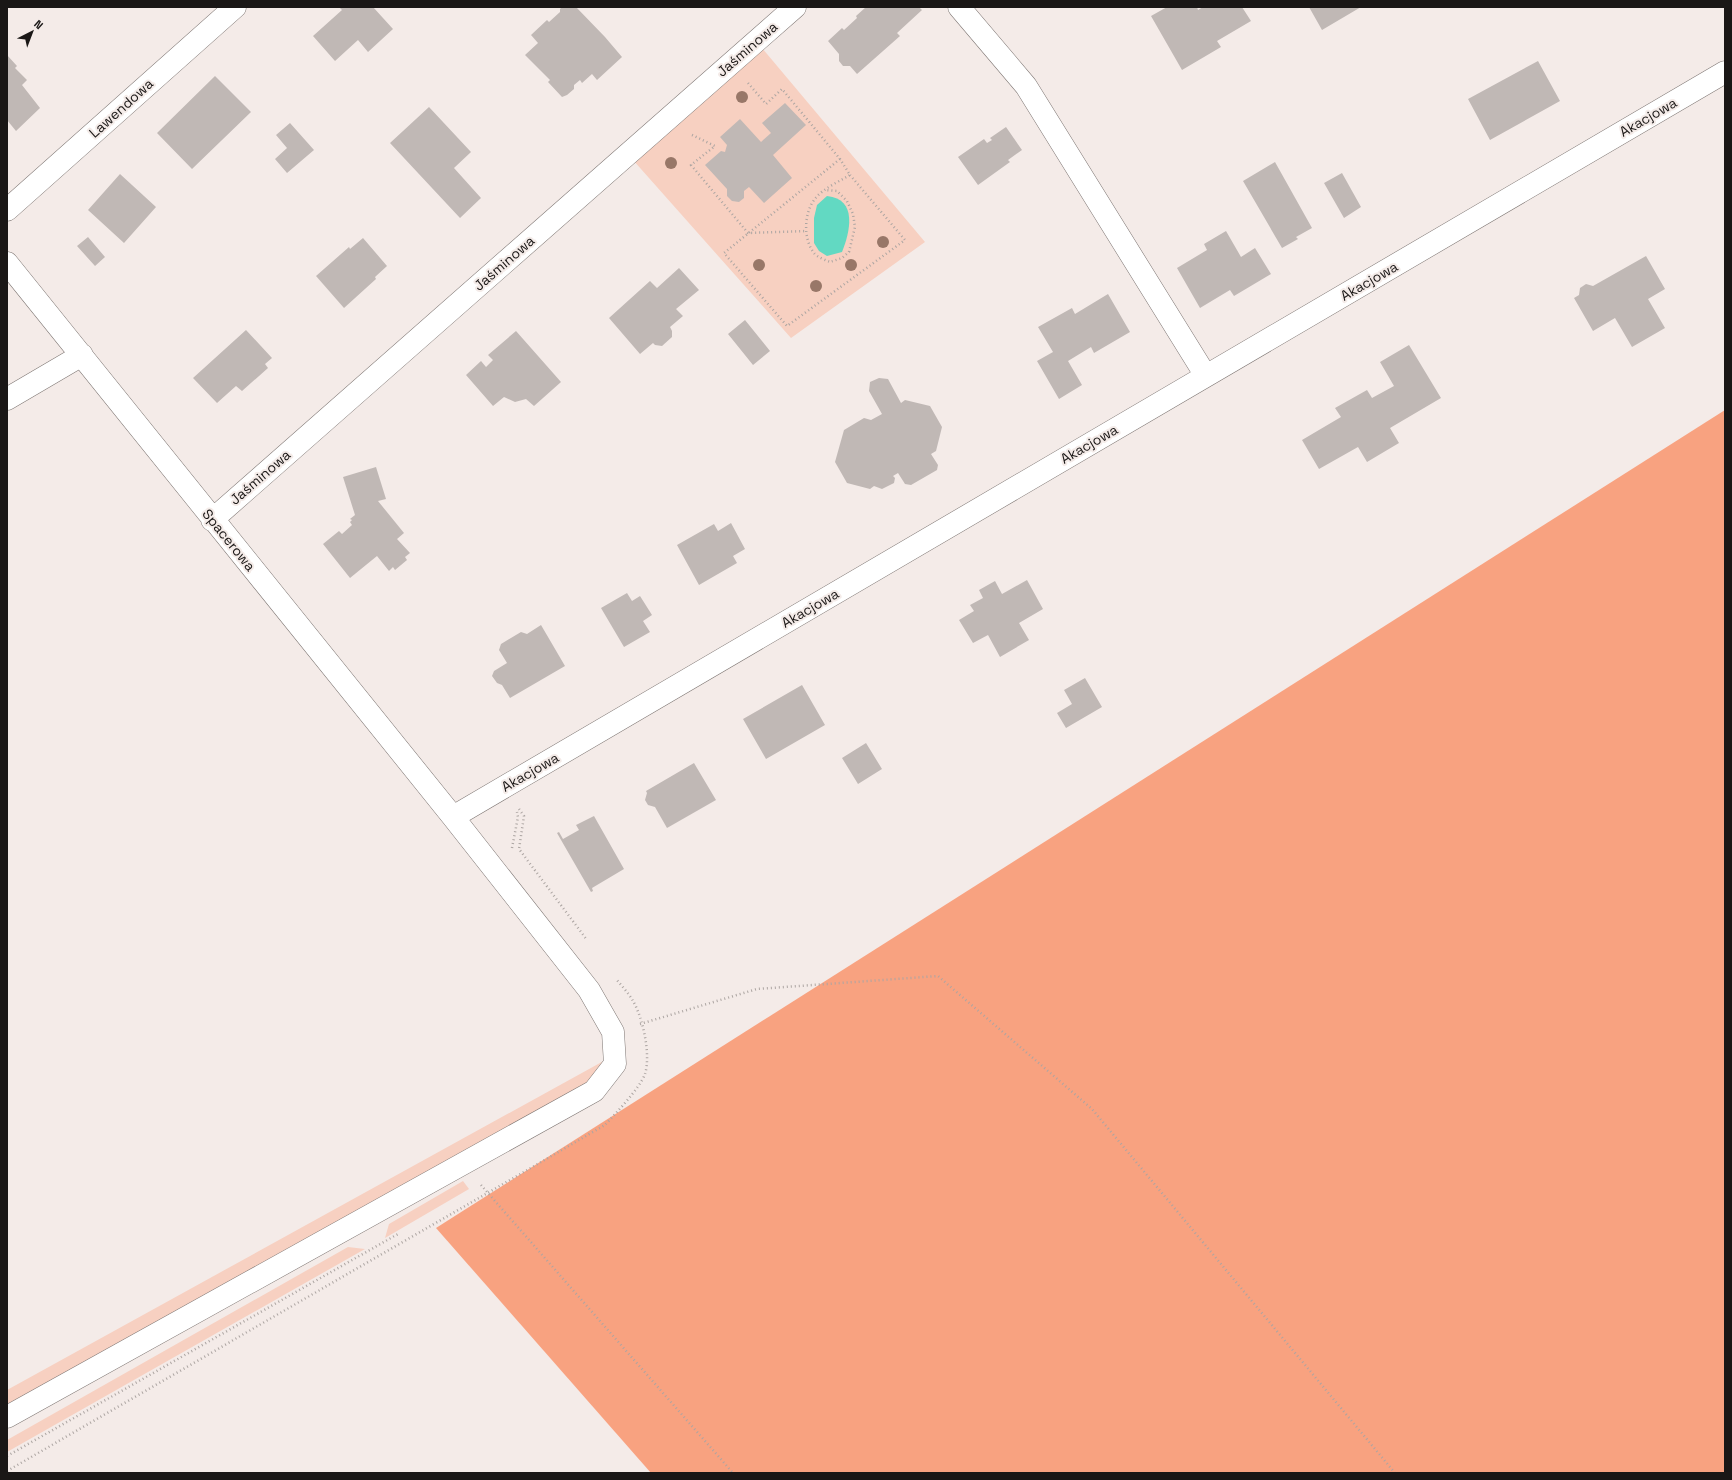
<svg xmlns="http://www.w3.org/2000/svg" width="1732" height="1480" font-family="'Space Grotesk',sans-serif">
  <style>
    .green { fill: #f7d0c1 }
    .forest { fill: #f8a280 }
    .water { fill: #62d9c2 }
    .building { fill: #c0b8b5 }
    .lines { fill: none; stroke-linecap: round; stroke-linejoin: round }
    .minor-casing { stroke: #7e7673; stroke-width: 23 }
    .path { stroke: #aca5a2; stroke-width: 2.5; stroke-dasharray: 1 3; stroke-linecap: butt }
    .minor { stroke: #fff; stroke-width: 22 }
    .tree { fill: #987768 }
    .labels { text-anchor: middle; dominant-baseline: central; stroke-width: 4; stroke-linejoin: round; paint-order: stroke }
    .street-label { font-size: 14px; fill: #1a1716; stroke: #f4ebe8 }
  </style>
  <rect width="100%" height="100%" fill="#f4ebe8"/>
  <path class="green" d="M762,48L925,242L791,338L633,160Z
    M609,1058L597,1077L7,1406V1390Z
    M463,1181L469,1189L385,1238L389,1224Z
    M348,1247L365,1249L7,1452V1440Z"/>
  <path class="forest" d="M1725,410V1473H651L436,1228Z"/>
  <path class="water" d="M827,196C858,199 850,232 842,252L827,256L819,251L814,243V218L817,205Z"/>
  <path class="building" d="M339,7H373L393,29L368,52L358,40L335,61L313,36L342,10Z
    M562,7H576L605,37L622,57L597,80L592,74L582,83L580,80L574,85V89L567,95L562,97L548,82L550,80L525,55L538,43L531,35L547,20L549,22L560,12V9Z
    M866,7H919L922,10L897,33L900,36L857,74L850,66H843L839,61V54L828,41L842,28L844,30L857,18L856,16Z
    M1167,7H1197L1198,10L1203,7H1242L1251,21L1217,41L1221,47L1182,70L1151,16Z
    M1309,7H1361L1322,30Z
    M7,55L17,66L15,68L27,80L22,85L40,108L16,131L7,120Z
    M1538,61L1560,101L1490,140L1468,99Z
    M215,76L251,112L192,169L157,133Z
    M785,103L806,125L773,155L792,178L764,203L749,187L744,191V198L739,202L732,201L727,196V189L705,165L721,151L725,152L727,145L720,137L740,119L761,142L771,133L762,123Z
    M429,107L471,152L454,168L481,198L460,218L390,143Z
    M290,123L314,150L287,173L275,159L287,148L276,135Z
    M1006,127L1022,150L1008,160L1010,162L978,185L958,157L984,139L987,143L992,140L990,138Z
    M1275,162L1312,228L1296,237L1298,239L1282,248L1243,181Z
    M1342,173L1361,207L1344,218L1324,183Z
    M120,174L156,207L124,243L88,210Z
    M1226,231L1241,257L1255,248L1271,274L1234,296L1230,290L1200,308L1177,268L1207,250L1204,244Z
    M88,237L105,257L95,266L77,246Z
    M363,238L387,266L375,277L376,279L344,308L316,276L349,247L350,249Z
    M1646,256L1665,289L1648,299L1665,328L1632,347L1615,318L1593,331L1574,298L1579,295L1580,288L1586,284L1593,286Z
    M679,268L699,290L676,309L683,316L670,327L672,331V337L662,346L655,345L653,343L640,354L609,318L650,281L657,288Z
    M1108,294L1130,332L1094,353L1091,347L1068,361L1082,385L1059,399L1037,361L1053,352L1038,327L1072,308L1075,314Z
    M745,320L770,351L753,365L728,334Z
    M246,330L272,358L265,364L268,368L242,391L236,386L217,403L193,378Z
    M516,331L561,382L534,406L526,399L515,402L504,397L493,406L466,375L481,361L486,367L493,360L488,355Z
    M1409,345L1441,398L1390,428L1399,443L1367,462L1358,447L1319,469L1302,440L1341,417L1335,408L1367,390L1372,398L1394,386L1380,362Z
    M879,378L888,379L901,403L905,400L930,406L942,427L936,451L931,454L938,465L937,470L911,485L905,484L898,473L893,476L895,478L894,483L882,489L874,486L870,489L847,483L835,462L844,430L864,418L871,420L882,414L869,391L870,382Z
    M376,467L386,499L378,501L404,533L397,539L410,553L405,557L407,560L395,570L393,567L389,571L377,556L350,578L323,544L339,531L342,534L352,525L350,522L352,520L350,519L355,515L343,477Z
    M731,523L745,549L733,556L737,563L699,585L677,545L714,524L718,531Z
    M1027,580L1043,609L1019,623L1029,640L1000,657L988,635L973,643L959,620L974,611L970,605L983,598L979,590L995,581L1002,594Z
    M627,593L632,601L640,596L652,615L643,621L650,632L624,647L601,608Z
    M541,625L565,666L510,698L502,685L497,683L492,676L494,671L507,663L499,650L501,644L521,632L527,634Z
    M1085,678L1102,707L1066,728L1057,713L1072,704L1064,690Z
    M802,685L825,725L766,759L743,719Z
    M866,743L882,769L858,784L842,758Z
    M694,763L716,800L667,828L655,807L648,805L645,800L647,793L646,791Z
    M594,816L624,869L592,888L593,891L591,892L557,833L559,832L563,839L579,830L576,825Z"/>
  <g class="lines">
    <defs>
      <path id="minor" d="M959,7L1026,86L1206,376
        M7,210L235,7
        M7,263L453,817L589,990L613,1032L615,1064L594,1091L7,1417
        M7,399L82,355
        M212,520L795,7
        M453,817L1725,72"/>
    </defs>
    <use href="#minor" class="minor-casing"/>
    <path class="path" d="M748,83L766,104L782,89L840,159L850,175C838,182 822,189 814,200C804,214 803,239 814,253C817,257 825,260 830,262L842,258L849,252L855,227L853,214L847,201L837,191L825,190
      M692,135L715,146L691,165L748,233L807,231
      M840,159L724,253L787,326L905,240L850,175
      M519,809L524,816L519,849L587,940
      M512,848L518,817L517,812
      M640,1024L757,989L938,976L1092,1109L1395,1473
      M481,1185L733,1473
      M7,1456L398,1234
      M7,1471L605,1125C616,1113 640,1088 645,1074C651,1055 643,1018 633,1001C629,994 622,986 616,979"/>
    <use href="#minor" class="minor"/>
  </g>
  <g class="tree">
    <circle cx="742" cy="97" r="6"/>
    <circle cx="671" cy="163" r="6"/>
    <circle cx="883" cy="242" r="6"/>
    <circle cx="759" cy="265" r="6"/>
    <circle cx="851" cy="265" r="6"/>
    <circle cx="816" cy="286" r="6"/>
  </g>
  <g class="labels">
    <g class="street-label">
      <text transform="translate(747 49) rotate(-41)">Jaśminowa</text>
      <text transform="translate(121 108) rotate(-42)">Lawendowa</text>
      <text transform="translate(1648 117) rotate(-30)">Akacjowa</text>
      <text transform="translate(504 263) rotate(-41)">Jaśminowa</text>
      <text transform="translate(1369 281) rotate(-30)">Akacjowa</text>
      <text transform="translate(1089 444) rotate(-30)">Akacjowa</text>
      <text transform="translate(260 477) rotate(-41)">Jaśminowa</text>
      <text transform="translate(229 540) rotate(51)">Spacerowa</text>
      <text transform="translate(810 608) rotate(-30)">Akacjowa</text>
      <text transform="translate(530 772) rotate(-30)">Akacjowa</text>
    </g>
  </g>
  <rect width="1732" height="1480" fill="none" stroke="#1a1716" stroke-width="16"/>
  <g transform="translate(32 32) rotate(42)" stroke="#f4ebe8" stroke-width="3" paint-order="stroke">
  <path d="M0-3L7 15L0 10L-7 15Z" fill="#1a1716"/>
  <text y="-6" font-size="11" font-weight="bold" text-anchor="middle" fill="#1a1716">N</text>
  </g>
</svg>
